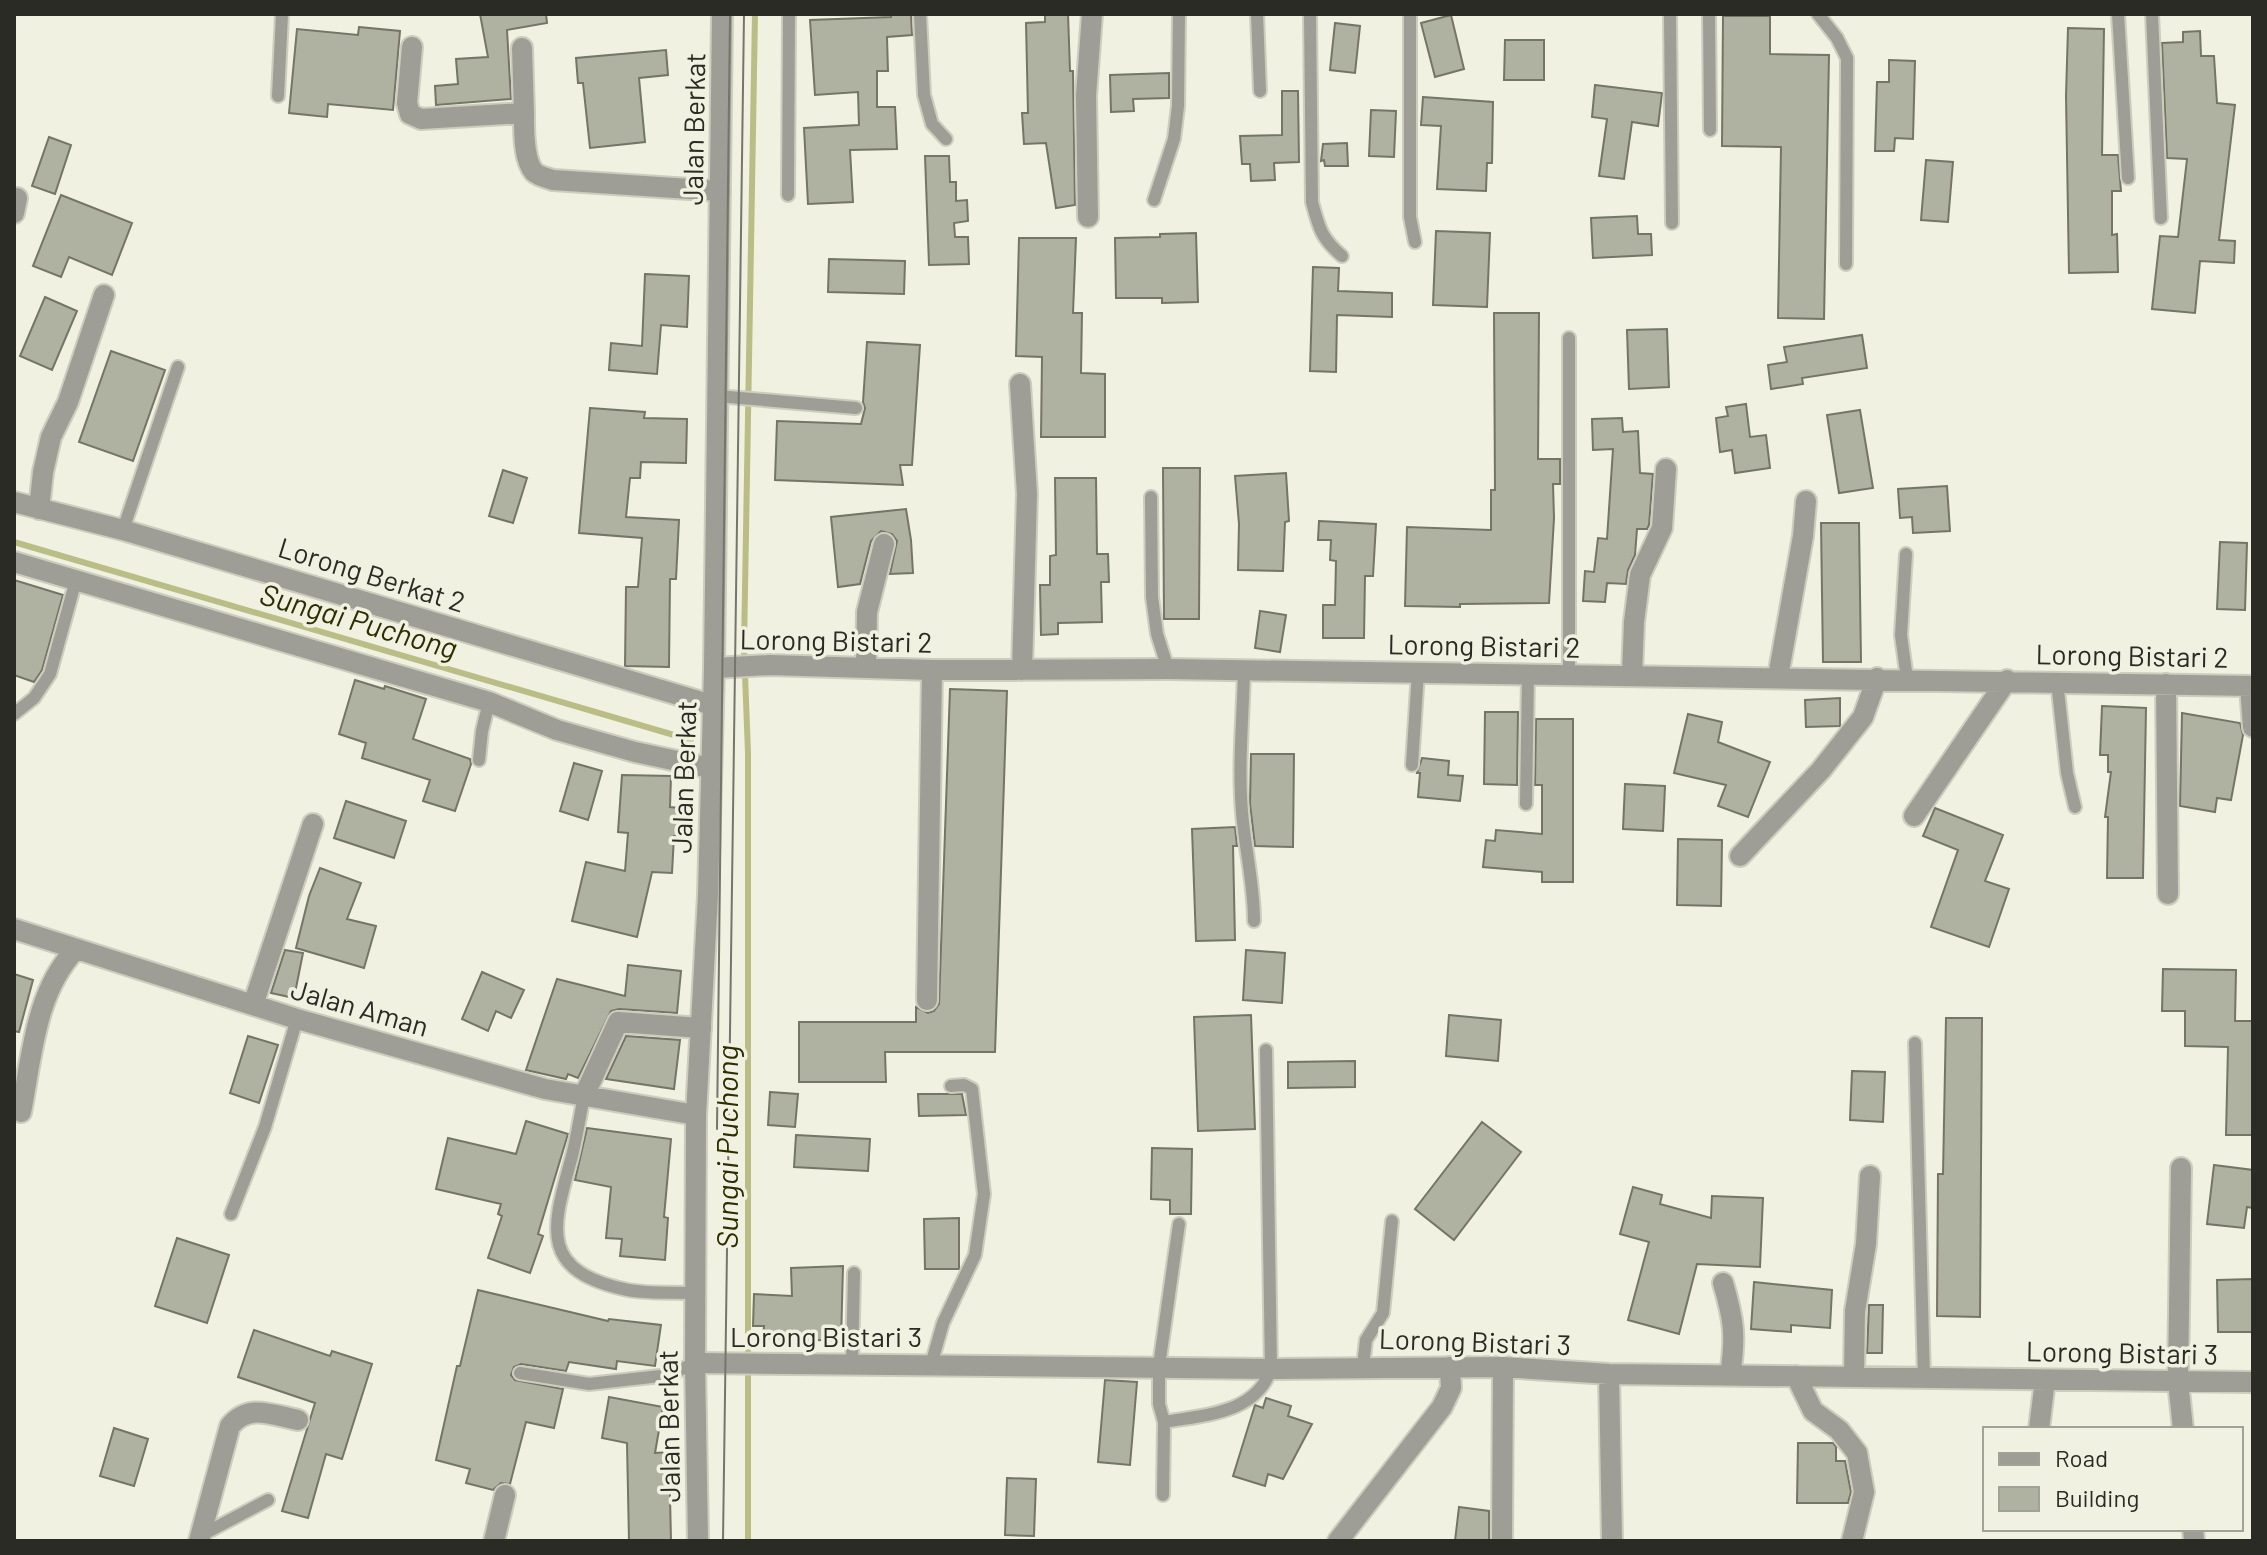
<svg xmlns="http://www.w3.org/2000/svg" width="2267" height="1555" font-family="Barlow,sans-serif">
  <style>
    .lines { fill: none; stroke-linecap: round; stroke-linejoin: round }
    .stream { stroke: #babd85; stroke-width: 6 }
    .building { fill: #b0b2a1; stroke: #747566; stroke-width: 2 }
    .service-casing { stroke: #cdcdbe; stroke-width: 16 }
    .minor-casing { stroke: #cdcdbe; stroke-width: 24 }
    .tertiary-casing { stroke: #cdcdbe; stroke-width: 24 }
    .service { stroke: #9e9e97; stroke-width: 12 }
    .minor { stroke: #9e9e97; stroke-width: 20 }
    .tertiary { stroke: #9e9e97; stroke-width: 20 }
    .tram { stroke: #75766b; stroke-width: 2 }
    .labels { text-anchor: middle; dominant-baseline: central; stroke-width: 7; stroke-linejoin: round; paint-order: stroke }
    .street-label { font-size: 28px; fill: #2b2b25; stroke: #f0f1e0 }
    .water-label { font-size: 30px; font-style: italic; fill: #2c2d00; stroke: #f0f1e0 }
  </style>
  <rect width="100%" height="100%" fill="#f0f1e0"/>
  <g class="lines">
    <path class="stream" d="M14,542L691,740
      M748,1541V753L744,648L755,14"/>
  </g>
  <path class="building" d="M480,14H546L547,23L507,30L511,99L436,105L435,86L458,84L456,59L488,57Z
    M891,14H911L912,35L887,37L888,71H877V107H895L897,149L850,150L853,202L808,204L804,128L859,125L858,92L815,95L810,20L891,17Z
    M1045,14H1068L1070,71H1073L1075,205L1056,208L1046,143L1024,144L1022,113H1028L1026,23L1045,22Z
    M1451,15L1464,69L1435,77L1421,23Z
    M1723,16H1770V54L1829,55L1824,319L1778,318L1781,147L1722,146Z
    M1335,23L1360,26L1355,73L1330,70Z
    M359,27L400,31L393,110L328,104L327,117L289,113L297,29L358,35Z
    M2068,28L2104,29L2102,155H2118L2121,191H2112V235L2117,234L2118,272L2069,273L2066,96Z
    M2200,31L2201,56H2214L2217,103L2235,105L2219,240L2235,241L2234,263L2200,261L2195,313L2152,309L2160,236L2178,237L2187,159L2167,158L2162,43L2183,42V32Z
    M1505,40H1544V80H1504Z
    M666,50L668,75L639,78L645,142L590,148L583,83H578L576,58Z
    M1889,60L1915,61L1913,139L1895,138L1894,151H1875L1877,82H1889Z
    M1169,73V98L1133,99L1134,111L1111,112L1110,75Z
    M1595,85L1662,93L1658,126L1632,122L1624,179L1599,176L1607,119L1592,117Z
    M1282,91H1298L1299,162L1274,163L1275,180L1251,181L1250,164H1242L1240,136L1282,135Z
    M1423,97L1493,102L1492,163H1487L1486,191L1437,189L1441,126L1421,125Z
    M1371,110L1396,111L1394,157L1369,156Z
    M49,137L71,145L55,194L32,186Z
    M1347,143L1348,166H1325L1324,160L1321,161L1323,144Z
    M925,156H949L950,182H956V201L967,200L968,221L954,223L955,237H968L969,264L929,265Z
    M1926,160L1953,162L1948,222L1921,220Z
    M61,195L132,223L112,275L69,257L61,277L33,266Z
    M1637,216L1638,234H1651L1652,255L1593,258L1591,218Z
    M1436,231L1490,233L1487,307L1433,305Z
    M1196,233L1198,302L1162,303V298H1116L1115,238L1160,237V234Z
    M1019,238H1076L1073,313H1082L1081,373L1105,374V437H1041L1042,357L1016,356Z
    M829,259L905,261L904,294L828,292Z
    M1313,267L1339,268L1338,291L1392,293V317L1337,315L1336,372L1310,371Z
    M645,274L689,276L687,327L661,325L657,374L609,370L611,343L642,346Z
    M45,297L77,311L52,370L20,356Z
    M1494,313H1539L1538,459H1560V484H1553L1554,518L1549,603L1460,604V607L1405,606L1407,527L1491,530V490H1495Z
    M1667,329L1669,387L1629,389L1627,330Z
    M1862,335L1867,368L1802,378L1803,384L1771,389L1768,365L1787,362L1784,347Z
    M867,342L920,345L912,465H900L903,485L775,480L777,421L861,424L865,408L863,402Z
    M111,351L165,370L133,461L79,442Z
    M1746,404L1750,437L1766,435L1770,468L1735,473L1732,450L1720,452L1716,418L1728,416L1726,407Z
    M590,408L645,412L644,418L687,419L686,463L641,462L640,478H630L626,517L679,520L676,579H670L669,667L625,666L626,587H638L642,538L579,533Z
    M1860,410L1873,488L1839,493L1827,415Z
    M1622,418L1623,432L1638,431L1640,473L1653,474L1649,525L1647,529H1637L1635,555L1628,570L1626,584L1607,583L1605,602L1583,601L1585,571L1594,572L1598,538L1607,539L1613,449L1593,450L1592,419Z
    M1163,468H1200L1199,619H1164Z
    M503,470L527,478L513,523L489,516Z
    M1286,473L1289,521L1285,522L1283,571L1238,570L1239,524L1235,476Z
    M1055,478H1096L1097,554H1108L1109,582H1101L1102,622L1058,623V634L1041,635L1040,585H1050V556L1056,555Z
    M1947,486L1950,531L1913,533L1912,517L1900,518L1898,489Z
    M906,509L911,540L913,573L890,574L897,541L892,534L881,531L871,541L860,584L838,587L831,517Z
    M1319,521L1376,524L1373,576H1365L1364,638H1323V605H1335L1336,561L1330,560L1331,540H1318Z
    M1821,523H1859L1861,662H1823Z
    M2220,542L2247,543L2245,610L2217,609Z
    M14,580L63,595L42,670L34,682L14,675Z
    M1260,611L1286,615L1280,652L1255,648Z
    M355,680L384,689L385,686L426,699L413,739L470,759L471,764L455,811L423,801L430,780L362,758L366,743L339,734Z
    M950,689L1007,691L995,1052H885L886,1082H799V1022H916V1007L928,1013L934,1011L939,1004Z
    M1840,698V726L1806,727L1805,700Z
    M2102,706L2146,708L2143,878H2107L2108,817H2105L2111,772H2108V755H2100Z
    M1485,712H1518L1517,785L1484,784Z
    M2182,713L2240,723L2243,735L2231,800L2217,798L2215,812L2180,806Z
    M1688,714L1722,722L1718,742L1770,762L1748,817L1718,806L1726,785L1674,773Z
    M1536,719H1573V882H1542V872L1483,867L1486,840L1495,841L1496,830L1542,834V785H1535Z
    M1251,754H1294L1293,847L1255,846L1250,804Z
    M1422,758L1449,761L1448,775L1463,776L1460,801L1418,797L1420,773H1417Z
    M574,763L602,771L588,820L560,811Z
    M622,775L671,776L670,807L679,808L677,836H674L672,873L652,872L637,937L572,921L586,862L625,871L628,833L618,832Z
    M1625,784L1665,786L1663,831L1623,829Z
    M346,801L406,821L394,858L334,838Z
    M1935,808L2003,835L1985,881L2009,889L1989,947L1931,927L1958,850L1923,836Z
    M1235,827L1237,846H1233L1235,940L1196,941L1192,829Z
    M1678,839L1722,840L1721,906L1677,905Z
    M320,868L361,883L347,919L376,926L364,968L296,948L309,896Z
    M285,950L303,953L294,998L271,993Z
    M1246,950L1285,953L1282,1003L1243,1000Z
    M628,965L681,971L677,1013L619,1009L611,1011L578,1078L568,1074L566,1079L526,1070L557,979L625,996Z
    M2163,969L2236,970L2235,1021H2253V1135H2226L2228,1047L2185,1046V1011H2162Z
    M482,972L524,990L511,1018L496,1011L488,1031L462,1019Z
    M14,974L33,980L19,1032L14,1031Z
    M1251,1015L1255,1129L1198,1131L1194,1017Z
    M1449,1015L1501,1020L1498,1061L1446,1056Z
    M1946,1018H1982L1980,1317L1937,1316L1938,1174H1943Z
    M248,1036L278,1045L259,1103L230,1093Z
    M626,1036L680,1040L674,1089L606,1079Z
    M1355,1061V1087L1288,1088V1062Z
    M1852,1071L1885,1072L1883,1122L1850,1120Z
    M770,1092L798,1094L795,1127L768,1125Z
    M918,1094H962L966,1115L919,1116Z
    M526,1121L568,1134L538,1234L543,1236L530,1273L488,1258L502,1216L498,1214L501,1204L436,1189L448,1138L516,1154Z
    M1482,1122L1521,1152L1454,1240L1415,1209Z
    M587,1128L671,1139L664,1217L668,1218L665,1260L620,1256L622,1239L606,1238L611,1187L575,1180Z
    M796,1135L870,1139L868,1171L794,1167Z
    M1152,1148L1192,1149L1191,1214H1170V1200L1151,1199Z
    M2214,1165L2253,1170V1208L2247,1207L2244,1228L2207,1224Z
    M1633,1187L1662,1195L1660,1204L1711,1218L1712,1196L1763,1198L1760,1267L1697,1264L1679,1334L1628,1320L1649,1242L1620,1234Z
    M959,1218V1269H925L924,1219Z
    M177,1238L229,1255L207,1323L155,1306Z
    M843,1266L841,1341L763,1338L764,1326H753L754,1294L792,1296L791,1268Z
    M2253,1279V1332H2218L2217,1280Z
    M1754,1282L1832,1290L1830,1328L1791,1325V1332L1751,1329Z
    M478,1290L608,1321L609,1319L661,1325L655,1366L617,1361L616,1369L569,1362L566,1371L521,1364L514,1367L511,1375L515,1380L563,1389L554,1428L526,1422L510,1484L501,1483L493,1490L466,1483L470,1469L436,1460L457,1366H460Z
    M1869,1305H1883L1882,1353H1867Z
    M254,1330L330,1356L332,1351L372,1364L342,1459L326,1454L308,1518L282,1511L315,1403L238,1377Z
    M1105,1380L1137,1382L1130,1465L1098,1462Z
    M609,1397L663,1407L655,1453L669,1452L671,1541H629L627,1443L602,1438Z
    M1266,1398L1291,1406L1288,1416L1312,1424L1283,1479L1268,1474L1265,1486L1233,1476L1255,1405L1263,1408Z
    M114,1428L148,1439L134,1486L100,1476Z
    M1798,1443H1833L1836,1447V1461H1845L1851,1492L1848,1503H1797Z
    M1007,1478L1036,1479L1034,1536L1005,1535Z
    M1459,1507L1489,1511V1541H1455Z"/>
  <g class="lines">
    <defs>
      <path id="service" d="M920,14L924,95L932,124L946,139
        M1257,14L1260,91
        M1310,14L1312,202C1319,228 1321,238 1342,256
        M1410,14V217L1415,242
        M1670,14L1672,223
        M1709,14L1710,130
        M1818,14L1837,38L1847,58L1846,264
        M2118,14L2128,178
        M2152,14L2161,218
        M278,96L282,14
        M788,195L789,14
        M1154,200L1174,139L1178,106L1179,14
        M1569,338V674
        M717,396L856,408
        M1151,497L1152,597L1157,634L1168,669
        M123,530L178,367
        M1906,554L1901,635L1907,679
        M1244,670C1243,717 1238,765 1242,812C1245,849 1254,884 1254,921
        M2057,681L2067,773L2075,807
        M14,714L34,698L50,674L76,580
        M479,760L482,731L489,702
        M1412,765L1418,672
        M1526,804L1528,674
        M1915,1043L1924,1378
        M584,1096C580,1116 577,1136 572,1156C553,1226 536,1271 628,1290C649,1294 673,1292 695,1293
        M231,1214L265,1127L297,1019
        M852,1364L854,1273
        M931,1365L943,1323L975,1255L984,1194L972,1089L964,1085L951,1086
        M1363,1366L1366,1340L1383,1313L1392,1221
        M520,1373L589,1384L669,1375L695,1363
        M1164,1422C1204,1415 1256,1414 1271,1369L1266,1050
        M1163,1495L1164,1422L1159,1404V1366L1179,1224
        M200,1536L268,1500"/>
      <path id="minor" d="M412,47L407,103L410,114L421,119L524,113C524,129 523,159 534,172C538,176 547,178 553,180L720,191
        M522,48L524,113
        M14,213L17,198
        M1088,217L1086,96L1092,14
        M1020,384L1027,494L1022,670
        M14,502L123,530L712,705
        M39,509L43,472L51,437L68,402L104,295
        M14,562L489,702L557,730L635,752L710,768
        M714,668L770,665L932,670L1168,669L2253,686
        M866,668L867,612L884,544
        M1632,675L1634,622L1640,575L1662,528L1666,469
        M1778,677L1803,536L1806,501
        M2166,684L2168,894
        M2250,686L2253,727
        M1914,816L2007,680
        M1740,856L1821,770L1863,717L1877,678
        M14,929L297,1019L545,1089L696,1115
        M927,1000L932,670
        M253,1005L313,824
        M584,1096L618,1022L701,1028
        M21,1112C32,1056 35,992 76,949
        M2181,1168L2178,1381L2183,1429
        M1723,1283C1734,1320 1736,1337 1730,1375
        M695,1363L1271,1369L1503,1367L1609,1374L2253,1382
        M1609,1374L1612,1541
        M1796,1376L1813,1411L1839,1430L1857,1453L1864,1492L1852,1541
        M1854,1376L1855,1311L1866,1244L1870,1176
        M2039,1429L2045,1380
        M2193,1529L2194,1540
        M199,1541L230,1426C249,1403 272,1415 298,1420
        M494,1541L505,1495
        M1338,1541L1442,1407L1451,1388L1450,1367
        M1502,1541L1503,1367"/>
      <path id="tertiary" d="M698,1541L695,1363L696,1115L708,895L714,668L722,14"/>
    </defs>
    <use href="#service" class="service-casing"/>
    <use href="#minor" class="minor-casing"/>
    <use href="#tertiary" class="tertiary-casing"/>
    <use href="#service" class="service"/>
    <use href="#minor" class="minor"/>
    <use href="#tertiary" class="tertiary"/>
    <path class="tram" d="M717,1129L730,14
      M723,1541L744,14"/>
  </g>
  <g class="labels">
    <g class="street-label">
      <text transform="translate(693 129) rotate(-89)">Jalan Berkat</text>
      <text transform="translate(372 574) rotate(17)">Lorong Berkat 2</text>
      <text transform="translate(836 640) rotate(1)">Lorong Bistari 2</text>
      <text transform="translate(1484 645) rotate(1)">Lorong Bistari 2</text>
      <text transform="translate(2132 655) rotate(1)">Lorong Bistari 2</text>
      <text transform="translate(683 777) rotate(-88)">Jalan Berkat</text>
      <text transform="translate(360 1007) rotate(16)">Jalan Aman</text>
      <text x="826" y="1336">Lorong Bistari 3</text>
      <text transform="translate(1475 1341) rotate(2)">Lorong Bistari 3</text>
      <text transform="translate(2122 1352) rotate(1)">Lorong Bistari 3</text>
      <text transform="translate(668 1426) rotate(-91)">Jalan Berkat</text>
    </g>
    <g class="water-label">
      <text transform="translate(359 620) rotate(16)">Sungai Puchong</text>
      <text transform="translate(726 1147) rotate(-90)">Sungai Puchong</text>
    </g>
  </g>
  <rect width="2267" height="1555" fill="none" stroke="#2b2b25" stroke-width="32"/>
  <rect x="1983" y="1427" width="260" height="104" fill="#f0f1e0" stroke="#a1a295" stroke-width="2"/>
  <rect x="1999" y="1453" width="40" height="12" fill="#9e9e97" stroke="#a1a295" stroke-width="2"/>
  <text x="2055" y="1467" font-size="24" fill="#2b2b25">Road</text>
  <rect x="1999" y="1487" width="40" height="24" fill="#b0b2a1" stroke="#a1a295" stroke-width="2"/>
  <text x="2055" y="1507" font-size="24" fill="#2b2b25">Building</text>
</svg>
